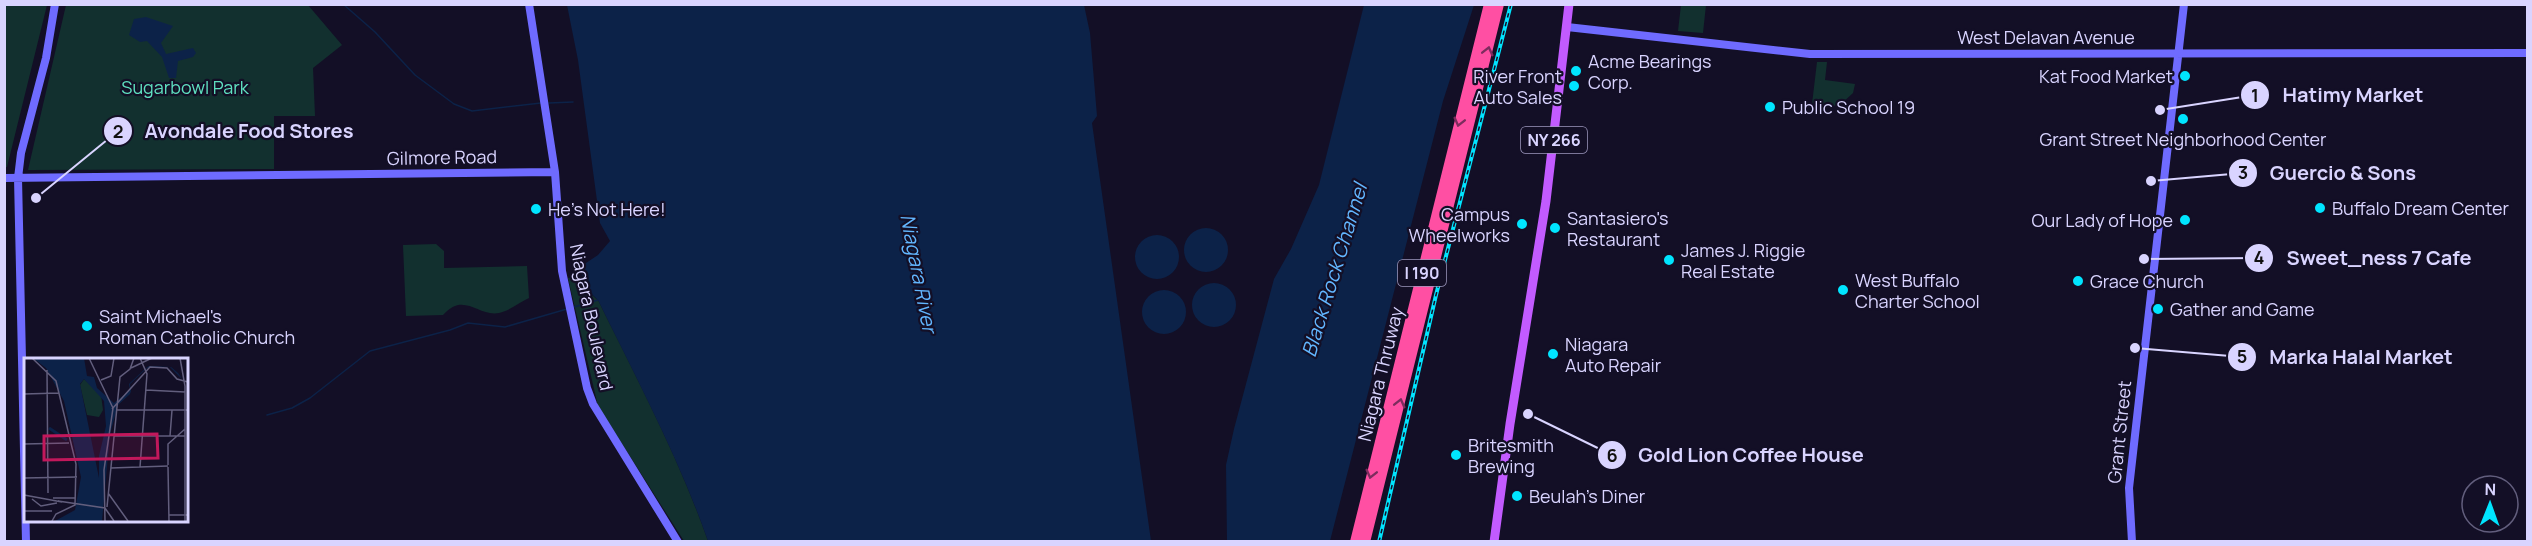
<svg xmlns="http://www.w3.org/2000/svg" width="2532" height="546" font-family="Manrope,sans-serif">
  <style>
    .green { fill: #12302f }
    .water { fill: #0c2248 }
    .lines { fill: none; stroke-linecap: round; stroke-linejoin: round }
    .stream { stroke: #0c2248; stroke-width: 1.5 }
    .secondary { stroke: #6f6bff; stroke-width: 8 }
    .primary { stroke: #c25bff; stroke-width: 9 }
    .highway { stroke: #ff4fa3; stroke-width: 10 }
    .rail-casing { stroke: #00e5ff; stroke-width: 4 }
    .rail { stroke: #130f26; stroke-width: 1.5; stroke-dasharray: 4.5; stroke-linecap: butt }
    .oneway { stroke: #7d2c5e }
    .poi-dot { fill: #00e5ff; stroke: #130f26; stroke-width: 2 }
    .labels { text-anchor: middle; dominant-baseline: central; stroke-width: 4.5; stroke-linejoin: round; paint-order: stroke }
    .shield { fill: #130f26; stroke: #9e99be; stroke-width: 1.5 }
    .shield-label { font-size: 16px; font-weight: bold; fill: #d9d4ff }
    .street-label { font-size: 18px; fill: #d9d4ff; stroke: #130f26 }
    .poi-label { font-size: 18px; fill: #d9d4ff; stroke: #130f26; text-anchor: start }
    .park-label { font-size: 18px; fill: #5fe0c0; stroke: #130f26 }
    .water-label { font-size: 20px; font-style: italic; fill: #62b6ff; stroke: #130f26 }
    .inset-river { fill: none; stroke: #0c2248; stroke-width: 3 }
    .inset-road { fill: none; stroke: #625e7d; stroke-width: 1.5 }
    .view { fill: #c2185b; fill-opacity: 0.15; stroke: #c2185b; stroke-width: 3 }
    .inset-edge { fill: none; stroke: #d9d4ff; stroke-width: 3 }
    .leader { fill: none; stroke: #d9d4ff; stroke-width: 2 }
    .callout-dot { fill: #d9d4ff; stroke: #130f26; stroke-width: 2 }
    .mark-label { font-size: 18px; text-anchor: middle; font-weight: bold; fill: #111 }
    .callout-label { font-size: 20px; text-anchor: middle; font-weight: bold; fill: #d9d4ff; stroke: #130f26; stroke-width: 4.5; stroke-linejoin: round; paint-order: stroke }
  </style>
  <rect width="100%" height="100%" fill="#130f26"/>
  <path class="green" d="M4,5H47L7,167H4Z
    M66,5H308L342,45L313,68L315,116H274V169L28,170Z
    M1681,5H1706L1703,33L1678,31Z
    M1817,62H1827L1825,80L1855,84L1853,93L1839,106L1812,104Z
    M436,244L444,251V268L527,266L529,298C520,302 509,311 499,313C478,317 464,291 443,315L406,316L403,245Z
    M580,276L586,290L598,300C637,379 679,458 708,541H684L598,406L568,278Z"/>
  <path class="water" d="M567,5H1084L1090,33L1097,116L1092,123L1151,541H708C679,458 637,380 598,300C586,289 579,282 583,265L598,255L610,241L600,223L578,60Z
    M1364,5H1474L1443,101L1330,541H1227L1226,465L1234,429L1274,279L1291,249L1319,185Z
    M146,17L173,26L161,43L166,54L193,48L196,53L193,57L178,61L176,78H169L162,57L147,41L140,42L129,35L134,19Z
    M1184 250a22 22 0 1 1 44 0a22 22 0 1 1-44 0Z
    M1135 257a22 22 0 1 1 44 0a22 22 0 1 1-44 0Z
    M1192 305a22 22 0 1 1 44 0a22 22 0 1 1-44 0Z
    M1142 312a22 22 0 1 1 44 0a22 22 0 1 1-44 0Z"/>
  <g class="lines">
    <path class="stream" d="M343,4L375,32L415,75L454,104L472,111L541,103
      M549,103L573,102
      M574,307L598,300
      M267,415L292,408L310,398L370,351L450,330L468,323L505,327L567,309"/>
    <path class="secondary" d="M529,4L555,172L562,271L587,388L593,404L678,542
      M1567,27L1810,54L2528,53
      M4,178L555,172
      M26,542L18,178L21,153L46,58L55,4
      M2132,542L2129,488L2184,4"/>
    <path class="primary" d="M1494,542L1510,424L1546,201L1569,4"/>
    <path class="highway" d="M1355,542L1489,4
      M1365,542L1499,4"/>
    <defs>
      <path id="rail" d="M1379,542L1436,295L1511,4"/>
    </defs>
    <use href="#rail" class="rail-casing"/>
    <use href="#rail" class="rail"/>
  </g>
  <defs><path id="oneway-chevron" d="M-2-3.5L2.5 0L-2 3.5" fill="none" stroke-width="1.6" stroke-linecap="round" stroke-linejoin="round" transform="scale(1.5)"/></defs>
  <g class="oneway">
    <use href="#oneway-chevron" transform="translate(1488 51) rotate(-76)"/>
    <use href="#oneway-chevron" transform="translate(1459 122) rotate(104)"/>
    <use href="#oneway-chevron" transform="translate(1400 403) rotate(-76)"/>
    <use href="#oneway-chevron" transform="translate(1371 474) rotate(104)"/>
  </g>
  <g class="poi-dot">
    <circle cx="1576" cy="71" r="6"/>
    <circle cx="2185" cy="76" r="6"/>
    <circle cx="1574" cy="86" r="6"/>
    <circle cx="1770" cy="107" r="6"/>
    <circle cx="2183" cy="119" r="6"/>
    <circle cx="2320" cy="208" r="6"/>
    <circle cx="536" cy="209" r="6"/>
    <circle cx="2185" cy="220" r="6"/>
    <circle cx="1522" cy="224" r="6"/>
    <circle cx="1555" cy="228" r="6"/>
    <circle cx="1669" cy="260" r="6"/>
    <circle cx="2078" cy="281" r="6"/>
    <circle cx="1843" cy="290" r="6"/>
    <circle cx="2158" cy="309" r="6"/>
    <circle cx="87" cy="326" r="6"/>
    <circle cx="1553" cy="354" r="6"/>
    <circle cx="1456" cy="455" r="6"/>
    <circle cx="1517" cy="496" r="6"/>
  </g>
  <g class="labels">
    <g class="shield">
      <rect x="1521" y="127" width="66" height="26" rx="4.5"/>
      <rect x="1398" y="260" width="48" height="26" rx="4.5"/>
    </g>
    <g class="shield-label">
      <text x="1554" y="140">NY 266</text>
      <text x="1422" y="273">I 190</text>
    </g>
    <g class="street-label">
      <text x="2046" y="37">West Delavan Avenue</text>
      <text transform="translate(442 157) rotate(-1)">Gilmore Road</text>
      <text transform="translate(592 317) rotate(78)">Niagara Boulevard</text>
      <text transform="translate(1380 374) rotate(-76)">Niagara Thruway</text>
      <text transform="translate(2119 432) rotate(-84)">Grant Street</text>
    </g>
    <g class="poi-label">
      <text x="1588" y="61">Acme Bearings<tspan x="1588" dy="21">Corp.</tspan></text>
      <text x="1562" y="76" text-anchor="end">River Front<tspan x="1562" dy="21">Auto Sales</tspan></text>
      <text x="2173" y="76" text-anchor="end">Kat Food Market</text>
      <text x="1782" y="107">Public School 19</text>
      <text x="2183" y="139" text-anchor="middle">Grant Street Neighborhood Center</text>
      <text x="2332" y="208">Buffalo Dream Center</text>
      <text x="548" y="209">He's Not Here!</text>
      <text x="1510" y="214" text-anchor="end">Campus<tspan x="1510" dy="21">Wheelworks</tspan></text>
      <text x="1567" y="218">Santasiero's<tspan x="1567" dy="21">Restaurant</tspan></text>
      <text x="2173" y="220" text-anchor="end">Our Lady of Hope</text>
      <text x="1681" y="250">James J. Riggie<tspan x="1681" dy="21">Real Estate</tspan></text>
      <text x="1855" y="280">West Buffalo<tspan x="1855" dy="21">Charter School</tspan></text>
      <text x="2090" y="281">Grace Church</text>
      <text x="2170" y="309">Gather and Game</text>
      <text x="99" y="316">Saint Michael's<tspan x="99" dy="21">Roman Catholic Church</tspan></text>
      <text x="1565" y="344">Niagara<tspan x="1565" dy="21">Auto Repair</tspan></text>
      <text x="1468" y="445">Britesmith<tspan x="1468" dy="21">Brewing</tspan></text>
      <text x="1529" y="496">Beulah's Diner</text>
    </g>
    <g class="park-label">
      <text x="185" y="87">Sugarbowl Park</text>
    </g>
    <g class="water-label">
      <text transform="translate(1334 270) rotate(-73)">Black Rock Channel</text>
      <text transform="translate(919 273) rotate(79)">Niagara River</text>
    </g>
  </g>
  <g transform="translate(24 358)">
    <rect width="164" height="164" fill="#130f26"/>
    <path d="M60,21L77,37L79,52L75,59L63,57L56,27Z" fill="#12302f"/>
    <path d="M9,0H60L63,18L70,19L73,30L90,45L106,32L105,26L107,24L122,10L125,8L147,9L154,15L158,21L146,9L123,10L106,26L107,33L106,36L94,47L86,76L78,163H31L51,152L57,119L40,43L22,10ZM60,21L80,43L82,68L75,98V120L56,26Z" fill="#0c2248" fill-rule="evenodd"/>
    <path class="inset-river" d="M25,70L43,82"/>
    <path class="inset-road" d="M8,0L32,23L52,106L51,147L32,156L28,163M65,0L89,50L80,112L81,163M116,0L123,16L116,109M156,0L161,28V163M107,10L128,0M23,12L24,135M77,22L87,18L90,0M122,32L161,34M0,36L35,35M88,51L126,9L143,10L153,21L164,24M93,52H163M90,78H161M146,78L148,52M0,86L45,85M144,107V86L161,71M144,109L145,163M87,110L144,108M0,120L53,119M84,135L104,163M0,137L38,144M29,140H51M8,141L17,148L33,145M34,143L81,150L90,163M83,149L96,19L106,11L110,0M0,153H28M145,157H164"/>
    <path class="view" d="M133,76L134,100L20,102V78Z"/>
    <rect width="164" height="164" class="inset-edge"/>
  </g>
  <path class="leader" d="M2160 110L2255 95M36 198L118 131M2151 181L2243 173M2144 259L2259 258M2135 348L2242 357M1528 414L1612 455"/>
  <g class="callout-dot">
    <circle cx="2160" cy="110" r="6"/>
    <circle cx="36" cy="198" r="6"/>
    <circle cx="2151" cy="181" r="6"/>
    <circle cx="2144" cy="259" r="6"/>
    <circle cx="2135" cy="348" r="6"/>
    <circle cx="1528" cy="414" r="6"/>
    <circle cx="2255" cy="95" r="15"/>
    <circle cx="118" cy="131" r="15"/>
    <circle cx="2243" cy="173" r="15"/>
    <circle cx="2259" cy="258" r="15"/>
    <circle cx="2242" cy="357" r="15"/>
    <circle cx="1612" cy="455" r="15"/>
  </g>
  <g class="mark-label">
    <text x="2255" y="102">1</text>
    <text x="118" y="138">2</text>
    <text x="2243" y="179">3</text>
    <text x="2259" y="264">4</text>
    <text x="2242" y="363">5</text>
    <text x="1612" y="462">6</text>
  </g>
  <g class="callout-label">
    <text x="2353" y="102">Hatimy Market</text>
    <text x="249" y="138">Avondale Food Stores</text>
    <text x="2343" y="180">Guercio &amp; Sons</text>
    <text x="2379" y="265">Sweet_ness 7 Cafe</text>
    <text x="2361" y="364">Marka Halal Market</text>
    <text x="1751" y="462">Gold Lion Coffee House</text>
  </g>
  <rect width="2532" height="546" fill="none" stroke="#d9d4ff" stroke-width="12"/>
  <g transform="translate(2490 504) rotate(1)"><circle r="28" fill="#130f26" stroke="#625e7d" stroke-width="1.5"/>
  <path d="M0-4.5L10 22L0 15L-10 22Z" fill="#00e5ff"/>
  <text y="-9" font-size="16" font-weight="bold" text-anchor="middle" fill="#d9d4ff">N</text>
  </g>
</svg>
